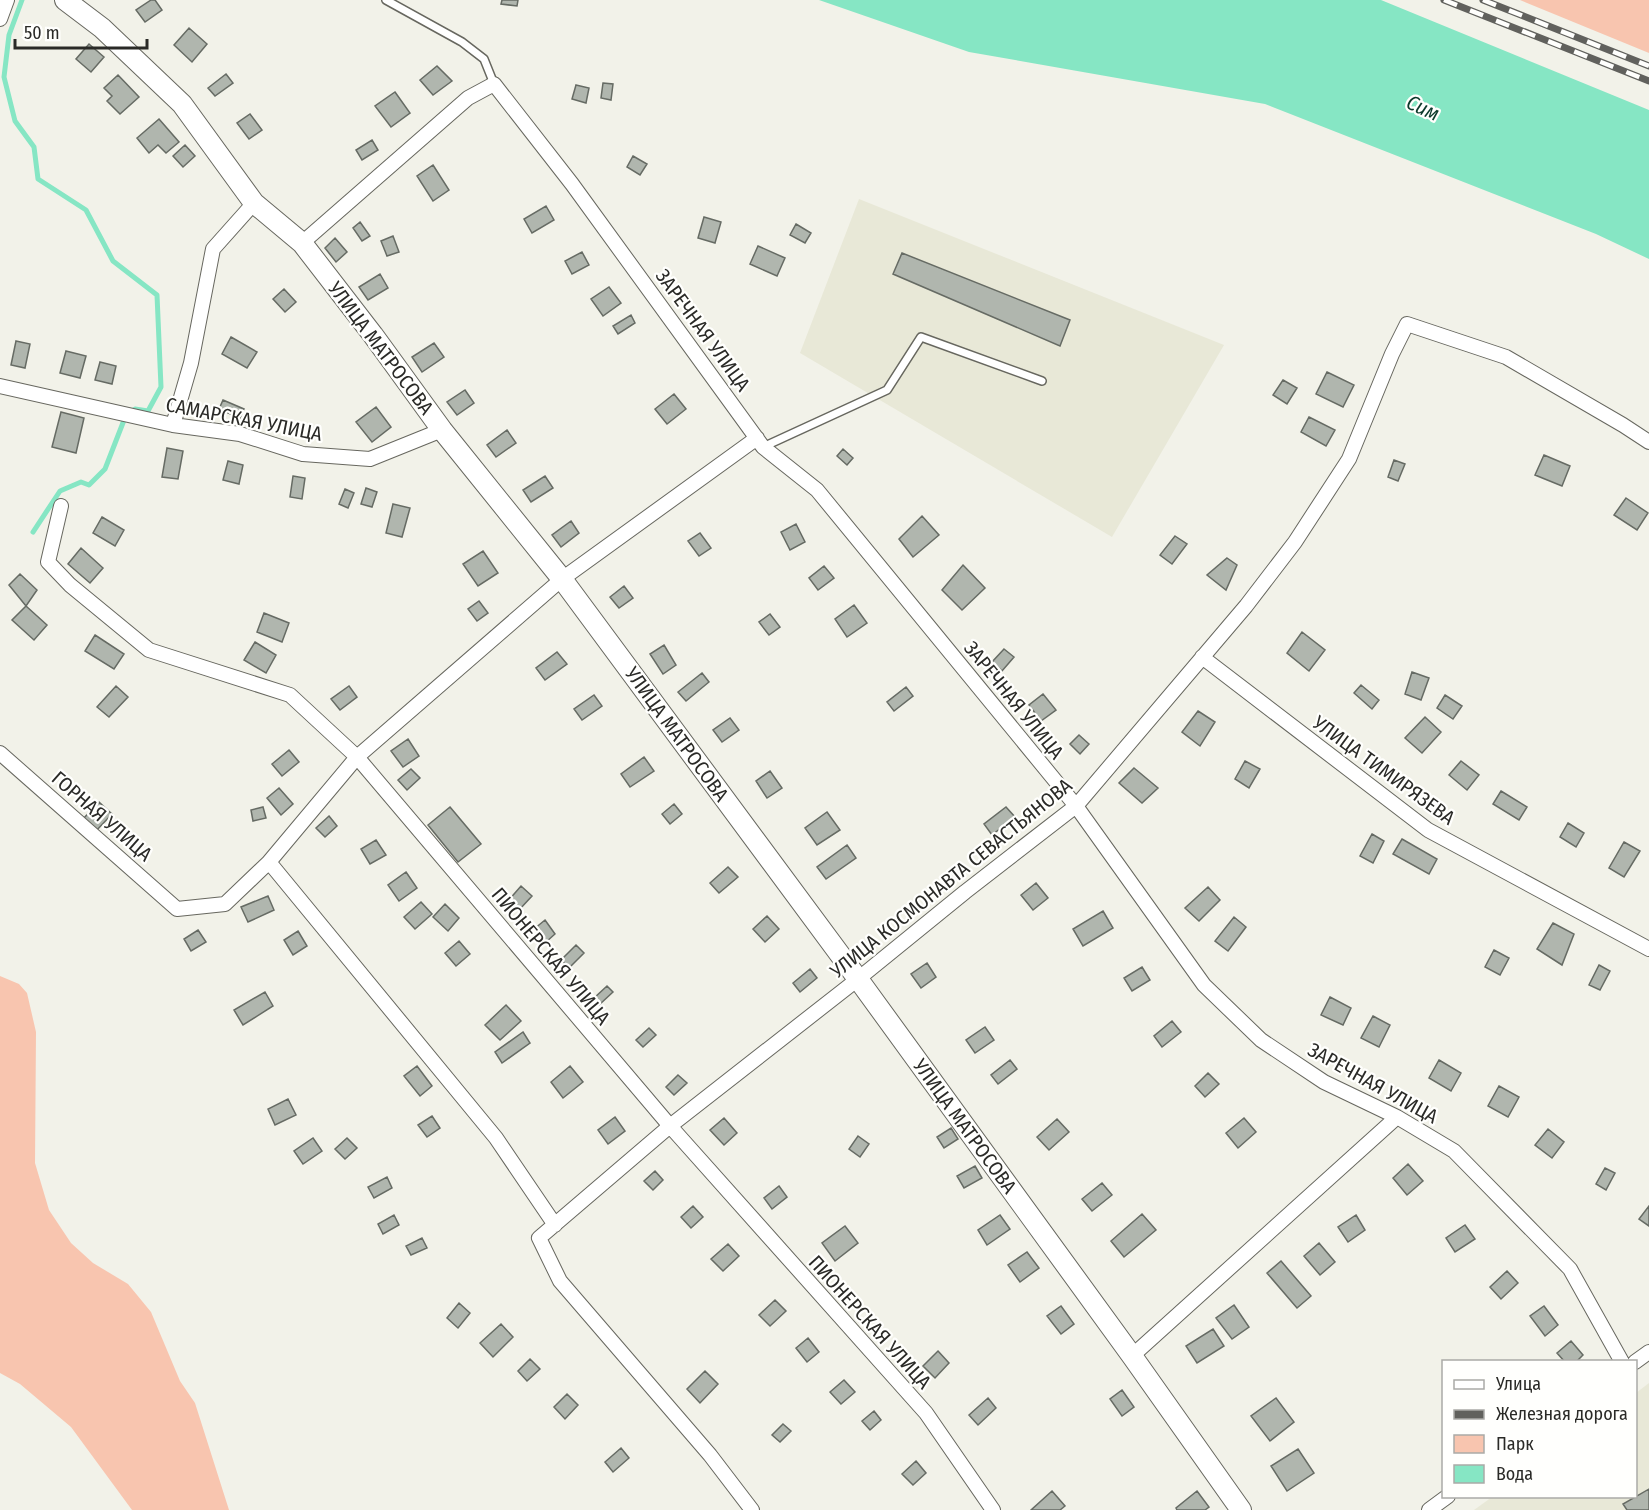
<svg xmlns="http://www.w3.org/2000/svg" width="1649" height="1510" font-family="'Fira Sans Condensed',sans-serif">
  <style>
    .built { fill: #e8e8d7 }
    .green { fill: #f8c5af }
    .water { fill: #86e6c4 }
    .lines { fill: none; stroke-linecap: round; stroke-linejoin: round }
    .stream { stroke: #86e6c4; stroke-width: 5 }
    .building { fill: #b0b6ae; stroke: #666b64; stroke-width: 1.5 }
    .lane-casing { stroke: #67675f; stroke-width: 10 }
    .street-casing { stroke: #67675f; stroke-width: 16 }
    .secondary-casing { stroke: #67675f; stroke-width: 22 }
    .lane { stroke: #fff; stroke-width: 7 }
    .street { stroke: #fff; stroke-width: 14 }
    .secondary { stroke: #fff; stroke-width: 20 }
    .rail-casing { stroke: #61615d; stroke-width: 7 }
    .rail { stroke: #fffffd; stroke-width: 4.5; stroke-dasharray: 14; stroke-linecap: butt }
    .labels { text-anchor: middle; dominant-baseline: central; stroke-width: 4.5; stroke-linejoin: round; paint-order: stroke }
    .street-label { font-size: 20px; fill: #2a2a27; stroke: #fffffd }
    .water-label { font-size: 21px; font-style: italic; fill: #0c392b; stroke: #fffffd }
  </style>
  <rect width="100%" height="100%" fill="#f2f2e9"/>
  <path class="built" d="M859,199L1224,345L1112,537L800,353Z
    M1649,1383V1510H1474L1492,1497L1636,1496V1393Z"/>
  <path class="green" d="M1520,0H1649V53Z
    M0,976L19,984L27,993L36,1032L35,1163L49,1210L71,1243L93,1263L128,1284L151,1312L180,1381L195,1403L229,1510H132L71,1427L20,1384L0,1373Z"/>
  <path class="water" d="M819,0H1381L1649,110V259L1596,234L1265,104L969,52Z"/>
  <g class="lines">
    <path class="stream" d="M22,0L9,35L4,77L15,121L34,147L38,179L86,210L113,261L157,295L161,387L148,411L135,409L126,415L105,469L89,485L81,482L60,491L33,532"/>
  </g>
  <path class="building" d="M151,0H155L162,10L145,22L136,10Z
    M502,0H518L517,6L501,4Z
    M189,28L207,44L192,62L174,45Z
    M89,44L104,57L91,72L76,59Z
    M437,66L452,81L433,95L420,80Z
    M226,74L233,83L215,96L208,88Z
    M118,75L139,97L120,114L107,101L112,96L104,88Z
    M603,83L613,84L611,100L601,98Z
    M576,85L589,88L586,103L572,99Z
    M395,92L410,113L391,127L375,106Z
    M250,114L262,130L249,139L237,123Z
    M159,119L179,142L166,153L158,145L149,153L137,138Z
    M372,140L378,150L362,160L356,150Z
    M185,145L195,156L183,167L173,156Z
    M633,156L647,164L640,175L627,167Z
    M433,165L449,190L433,201L417,176Z
    M546,206L554,220L532,233L524,219Z
    M704,217L721,222L715,243L698,238Z
    M360,222L370,236L362,241L353,228Z
    M796,224L811,233L805,243L790,235Z
    M393,236L399,252L387,256L381,241Z
    M335,238L347,252L336,262L325,248Z
    M758,246L785,258L777,276L750,264Z
    M582,252L589,265L572,274L565,261Z
    M902,253L1070,320L1060,346L893,274Z
    M380,274L388,288L368,300L359,287Z
    M609,287L621,303L603,316L591,299Z
    M284,289L296,302L285,312L273,299Z
    M631,315L635,323L618,334L613,326Z
    M231,337L257,352L247,368L222,354Z
    M16,341L30,344L25,368L11,365Z
    M434,343L444,357L422,372L412,357Z
    M66,351L86,356L80,378L60,373Z
    M100,362L116,366L112,384L95,380Z
    M1327,372L1354,385L1343,407L1316,394Z
    M1283,380L1297,388L1287,404L1273,395Z
    M465,390L474,403L457,415L447,402Z
    M674,394L686,409L667,424L655,409Z
    M223,400L244,409L240,418L219,409Z
    M376,407L391,427L372,442L356,422Z
    M61,412L84,418L76,453L52,447Z
    M1309,417L1335,430L1326,446L1301,432Z
    M507,430L516,443L496,457L487,445Z
    M167,448L183,451L178,479L162,477Z
    M843,449L853,458L847,465L837,456Z
    M1544,455L1570,466L1562,486L1535,475Z
    M1394,460L1405,464L1398,481L1388,477Z
    M228,461L243,465L239,484L223,480Z
    M293,476L305,478L302,499L290,497Z
    M545,476L553,488L531,502L523,490Z
    M366,488L377,492L372,507L361,504Z
    M345,489L354,493L348,508L339,504Z
    M1626,498L1648,513L1637,530L1614,515Z
    M393,504L410,508L402,537L386,533Z
    M922,516L939,535L913,557L899,539Z
    M102,517L124,530L115,546L93,533Z
    M571,521L579,533L561,547L552,535Z
    M796,524L805,542L790,550L781,532Z
    M700,533L711,548L699,556L688,541Z
    M1175,536L1187,544L1172,564L1160,555Z
    M81,548L103,568L90,583L68,564Z
    M483,551L498,573L478,586L463,564Z
    M1227,558L1237,565L1226,590L1207,575Z
    M963,565L985,588L962,610L942,590Z
    M824,566L834,578L818,590L809,578Z
    M20,574L37,590L26,606L9,585Z
    M624,586L633,598L619,608L610,597Z
    M479,601L488,613L477,621L468,609Z
    M854,605L867,623L847,637L835,619Z
    M26,606L47,625L34,640L12,620Z
    M264,613L289,623L282,642L257,632Z
    M770,614L780,627L769,635L759,622Z
    M1302,632L1325,650L1309,671L1287,653Z
    M95,635L124,654L114,669L85,651Z
    M255,642L276,655L266,673L244,660Z
    M664,645L676,665L663,674L650,654Z
    M1004,649L1014,657L1002,671L992,662Z
    M557,652L567,664L545,680L536,668Z
    M1412,672L1429,678L1421,700L1405,694Z
    M702,673L709,682L686,701L678,692Z
    M1361,685L1379,700L1372,709L1354,693Z
    M116,686L128,697L109,717L97,707Z
    M349,686L357,697L340,710L331,699Z
    M906,687L913,696L894,711L887,702Z
    M1043,694L1056,710L1041,721L1029,705Z
    M594,695L602,706L582,720L574,709Z
    M1445,695L1462,706L1453,719L1437,708Z
    M1198,711L1215,722L1200,746L1182,732Z
    M1425,717L1441,732L1422,753L1405,738Z
    M730,718L739,730L722,742L713,730Z
    M1079,735L1089,744L1080,754L1070,744Z
    M408,739L419,756L403,767L391,751Z
    M289,750L299,762L282,776L272,764Z
    M644,757L654,771L630,787L621,774Z
    M1245,761L1260,769L1249,788L1235,779Z
    M1461,761L1479,775L1467,790L1449,775Z
    M1134,768L1158,788L1142,803L1119,783Z
    M411,769L420,778L407,790L398,780Z
    M770,771L782,788L767,798L756,781Z
    M279,788L293,804L281,815L267,798Z
    M1501,791L1527,807L1519,820L1493,804Z
    M99,802L112,814L96,831L83,819Z
    M674,804L682,814L670,824L662,814Z
    M263,807L266,818L253,821L251,810Z
    M450,807L481,844L458,862L428,825Z
    M1006,807L1015,817L992,835L984,824Z
    M827,812L840,830L817,845L805,828Z
    M329,816L337,826L325,837L316,828Z
    M1568,823L1584,833L1576,847L1560,837Z
    M1372,834L1384,841L1373,863L1360,856Z
    M1402,839L1437,859L1429,874L1393,854Z
    M376,840L386,855L370,864L361,849Z
    M1624,842L1640,851L1624,877L1609,868Z
    M847,845L856,858L826,879L817,867Z
    M728,867L738,877L719,893L710,883Z
    M406,872L417,888L399,901L388,885Z
    M1036,883L1048,898L1033,910L1021,895Z
    M521,886L532,896L519,910L508,901Z
    M1208,887L1220,900L1199,921L1185,908Z
    M268,896L274,910L248,922L241,907Z
    M421,902L432,914L415,929L404,917Z
    M445,904L459,918L448,931L433,917Z
    M1103,911L1113,928L1083,946L1073,929Z
    M767,916L779,929L765,942L753,929Z
    M1234,917L1246,927L1228,951L1215,941Z
    M545,920L555,934L545,943L534,929Z
    M1553,923L1574,934L1562,965L1537,949Z
    M198,930L206,942L191,951L184,939Z
    M298,931L307,946L293,955L284,940Z
    M459,941L470,954L456,966L445,953Z
    M576,945L584,953L569,968L561,960Z
    M1494,950L1509,958L1500,975L1485,967Z
    M927,963L936,977L921,988L911,974Z
    M1599,965L1610,971L1600,990L1589,985Z
    M1142,967L1150,980L1132,991L1124,978Z
    M810,969L817,978L800,992L793,983Z
    M607,986L613,992L599,1005L593,999Z
    M265,992L273,1006L243,1025L234,1010Z
    M1330,997L1351,1008L1343,1025L1321,1015Z
    M506,1005L521,1021L500,1040L485,1025Z
    M1373,1016L1390,1025L1379,1047L1361,1038Z
    M1172,1021L1181,1032L1162,1047L1154,1036Z
    M985,1027L994,1040L975,1053L966,1040Z
    M649,1028L656,1035L643,1047L636,1040Z
    M523,1032L530,1043L502,1063L495,1052Z
    M1010,1060L1017,1069L998,1084L991,1075Z
    M1439,1060L1461,1073L1451,1091L1429,1078Z
    M417,1066L432,1086L420,1096L404,1076Z
    M570,1066L583,1082L563,1098L551,1082Z
    M1208,1073L1219,1084L1205,1097L1195,1086Z
    M678,1075L687,1083L674,1095L666,1087Z
    M1499,1086L1519,1097L1508,1117L1488,1106Z
    M288,1099L296,1115L275,1125L268,1109Z
    M432,1116L440,1128L427,1137L418,1125Z
    M615,1117L625,1131L608,1144L598,1130Z
    M724,1118L737,1133L724,1145L710,1130Z
    M1244,1118L1256,1132L1238,1148L1226,1133Z
    M1057,1119L1069,1132L1049,1150L1037,1137Z
    M951,1128L958,1139L944,1148L937,1137Z
    M1548,1129L1564,1142L1552,1158L1535,1145Z
    M858,1136L869,1144L860,1157L849,1149Z
    M313,1138L322,1151L303,1164L294,1151Z
    M347,1138L357,1148L345,1159L335,1149Z
    M1408,1164L1423,1181L1407,1195L1393,1178Z
    M975,1166L982,1178L964,1188L957,1176Z
    M1605,1168L1615,1173L1606,1190L1596,1184Z
    M655,1171L663,1180L653,1190L644,1181Z
    M387,1177L392,1188L374,1198L368,1187Z
    M1102,1183L1112,1195L1092,1211L1082,1199Z
    M779,1186L787,1197L772,1209L764,1198Z
    M693,1206L703,1217L691,1228L681,1217Z
    M1649,1206V1226L1639,1219Z
    M1142,1214L1156,1230L1124,1257L1111,1241Z
    M394,1215L399,1225L383,1234L378,1224Z
    M1000,1215L1010,1229L987,1245L978,1230Z
    M1356,1215L1365,1230L1348,1242L1338,1227Z
    M1465,1225L1475,1239L1455,1252L1446,1238Z
    M845,1226L858,1243L835,1261L822,1243Z
    M422,1238L427,1248L411,1255L406,1246Z
    M1319,1243L1335,1262L1320,1275L1304,1256Z
    M728,1244L739,1256L723,1271L711,1259Z
    M1027,1252L1039,1268L1020,1282L1008,1265Z
    M1281,1261L1311,1296L1297,1308L1267,1273Z
    M1507,1271L1518,1283L1501,1299L1490,1287Z
    M775,1300L786,1311L770,1326L759,1315Z
    M459,1303L470,1313L458,1328L447,1318Z
    M1234,1305L1249,1327L1232,1339L1216,1318Z
    M1061,1306L1074,1324L1061,1334L1047,1316Z
    M1544,1306L1558,1325L1545,1336L1530,1316Z
    M501,1324L513,1337L493,1357L480,1343Z
    M1213,1329L1224,1346L1197,1363L1186,1346Z
    M808,1338L819,1352L807,1362L796,1348Z
    M1571,1341L1583,1355L1576,1362H1565L1557,1353Z
    M938,1351L949,1363L935,1378L923,1366Z
    M530,1359L540,1369L527,1381L518,1371Z
    M705,1371L718,1384L700,1403L687,1389Z
    M844,1380L855,1392L841,1404L830,1392Z
    M1122,1390L1134,1407L1122,1416L1110,1399Z
    M567,1394L578,1405L565,1419L554,1407Z
    M988,1398L996,1408L978,1425L969,1415Z
    M1276,1398L1294,1422L1270,1441L1251,1416Z
    M874,1411L881,1420L870,1430L862,1421Z
    M783,1424L791,1431L780,1442L772,1435Z
    M621,1448L629,1458L613,1472L605,1462Z
    M1298,1449L1314,1473L1287,1491L1271,1466Z
    M916,1461L926,1473L913,1485L902,1474Z
    M1649,1489V1510H1627L1623,1504Z
    M1052,1491L1065,1506L1060,1510H1031Z
    M1197,1491L1209,1507L1205,1510H1177L1176,1508Z"/>
  <g class="lines">
    <defs>
      <path id="lane" d="M386,0L462,42L484,59L494,84
        M763,447L887,390L921,337L1042,381"/>
      <path id="street" d="M0,19L7,0
        M302,243L468,98L494,84L572,184L763,447L817,490L1076,806L1204,985L1261,1040L1324,1082L1397,1117L1454,1151L1570,1269L1622,1362
        M0,386L173,425L240,434L303,454L370,459L442,430
        M173,425L191,363L213,249L254,203
        M61,506L48,562L70,585L149,650L290,695L357,757L670,1126L926,1413L993,1510
        M1202,657L1428,830L1649,949
        M0,753L177,909L225,904L269,862
        M555,1225L496,1138L269,862L357,757L562,579L757,438
        M1132,1356L1397,1117
        M1635,1362L1649,1352
        M752,1510L710,1455L560,1281L539,1238L670,1126L858,979L965,892L1076,806L1246,606L1295,542L1349,459L1392,354L1407,324L1506,357L1623,425L1649,442
        M1429,1510L1448,1496"/>
      <path id="secondary" d="M65,0L102,28L182,104L254,203L302,243L373,335L442,430L562,579L858,979L1132,1356L1241,1510"/>
    </defs>
    <use href="#lane" class="lane-casing"/>
    <use href="#street" class="street-casing"/>
    <use href="#secondary" class="secondary-casing"/>
    <use href="#lane" class="lane"/>
    <use href="#street" class="street"/>
    <use href="#secondary" class="secondary"/>
    <defs>
      <path id="rail" d="M1444,0L1649,81
        M1483,0L1649,66"/>
    </defs>
    <use href="#rail" class="rail-casing"/>
    <use href="#rail" class="rail"/>
  </g>
  <g class="labels">
    <g class="street-label">
      <text transform="translate(703 330) rotate(54)">ЗАРЕЧНАЯ УЛИЦА</text>
      <text transform="translate(381 348) rotate(53)">УЛИЦА МАТРОСОВА</text>
      <text transform="translate(244 419) rotate(11)">САМАРСКАЯ УЛИЦА</text>
      <text transform="translate(1014 700) rotate(51)">ЗАРЕЧНАЯ УЛИЦА</text>
      <text transform="translate(677 734) rotate(54)">УЛИЦА МАТРОСОВА</text>
      <text transform="translate(1384 770) rotate(36)">УЛИЦА ТИМИРЯЗЕВА</text>
      <text transform="translate(102 816) rotate(41)">ГОРНАЯ УЛИЦА</text>
      <text transform="translate(951 878) rotate(-39)">УЛИЦА КОСМОНАВТА СЕВАСТЬЯНОВА</text>
      <text transform="translate(551 956) rotate(50)">ПИОНЕРСКАЯ УЛИЦА</text>
      <text transform="translate(1373 1083) rotate(29)">ЗАРЕЧНАЯ УЛИЦА</text>
      <text transform="translate(965 1126) rotate(54)">УЛИЦА МАТРОСОВА</text>
      <text transform="translate(870 1322) rotate(48)">ПИОНЕРСКАЯ УЛИЦА</text>
    </g>
    <g class="water-label">
      <text transform="translate(1423 108) rotate(25)">Сим</text>
    </g>
  </g>
  <rect x="1442" y="1360" width="195" height="138" fill="#fffffd" stroke="#aaaaa7" stroke-width="1.5"/>
  <rect x="1454" y="1380" width="30" height="9" fill="#ffffff" stroke="#aaaaa7" stroke-width="1.5"/>
  <text x="1496" y="1390" font-size="18" fill="#2a2a27">Улица</text>
  <rect x="1454" y="1410" width="30" height="9" fill="#61615d" stroke="#aaaaa7" stroke-width="1.5"/>
  <text x="1496" y="1420" font-size="18" fill="#2a2a27">Железная дорога</text>
  <rect x="1454" y="1435" width="30" height="18" fill="#f8c5af" stroke="#aaaaa7" stroke-width="1.5"/>
  <text x="1496" y="1450" font-size="18" fill="#2a2a27">Парк</text>
  <rect x="1454" y="1465" width="30" height="18" fill="#86e6c4" stroke="#aaaaa7" stroke-width="1.5"/>
  <text x="1496" y="1480" font-size="18" fill="#2a2a27">Вода</text>
  <path d="M15 39v9h132v-9" fill="none" stroke="#2a2a27" stroke-width="3"/>
  <text x="24" y="39" font-size="18" fill="#2a2a27" stroke="#fffffd" stroke-width="4.5" paint-order="stroke">50 m</text>
</svg>
